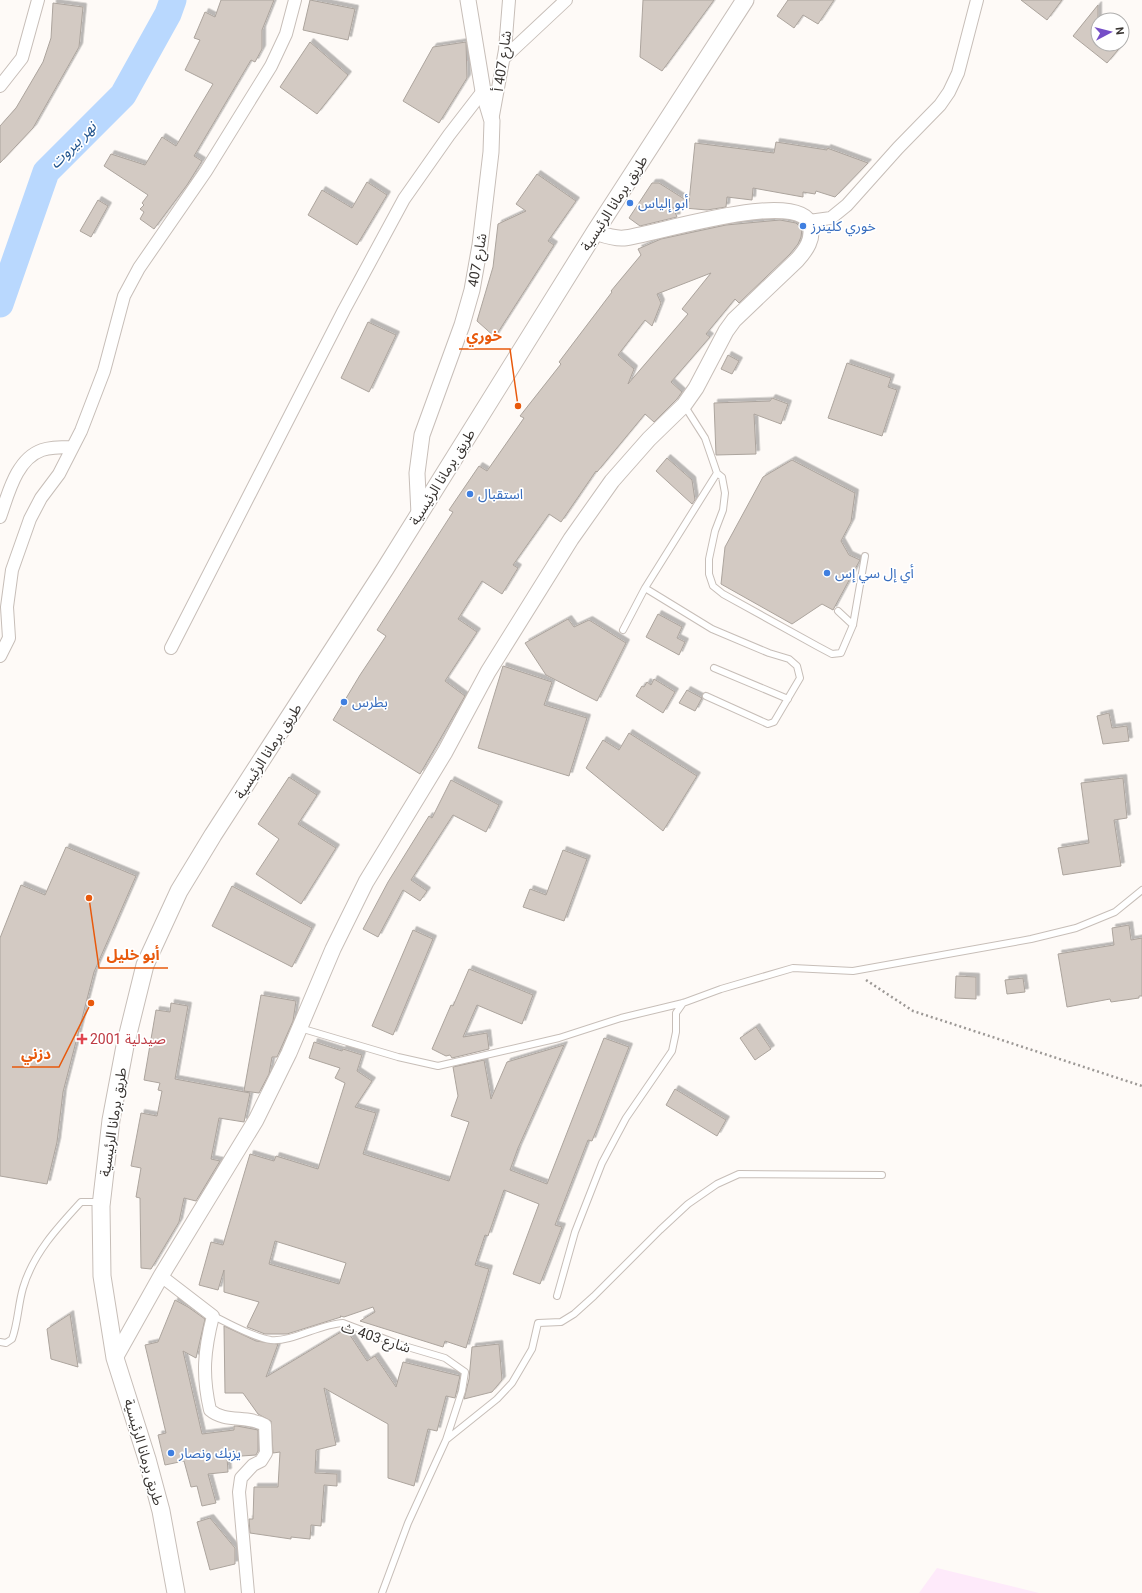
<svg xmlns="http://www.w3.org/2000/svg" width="1142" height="1593" font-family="Roboto,'Noto Sans Arabic',sans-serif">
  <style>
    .industrial { fill: #feeafa }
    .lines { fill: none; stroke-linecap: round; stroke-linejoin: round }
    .river { stroke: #b9d8fe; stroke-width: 27 }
    .building { fill: #d3cac3; stroke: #aca49d; fill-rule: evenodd; filter: url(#shadow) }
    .service-casing { stroke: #c7beb8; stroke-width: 8 }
    .minor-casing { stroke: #c7beb8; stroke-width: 14 }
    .tertiary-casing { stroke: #c7beb8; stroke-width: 17 }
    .secondary-casing { stroke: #c7beb8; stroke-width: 19 }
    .path { stroke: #9c9895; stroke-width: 2.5; stroke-dasharray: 2 3; stroke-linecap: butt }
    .service { stroke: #fff; stroke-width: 6 }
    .minor { stroke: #fff; stroke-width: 12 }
    .tertiary { stroke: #fff; stroke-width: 15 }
    .secondary { stroke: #fff; stroke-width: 17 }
    .shop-dot { fill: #3f7fe0; stroke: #fff; stroke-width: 1.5 }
    .health-dot { fill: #e0444e; stroke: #fff; stroke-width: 1.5 }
    .labels { text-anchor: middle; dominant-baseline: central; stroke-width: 3.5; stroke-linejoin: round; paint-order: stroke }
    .street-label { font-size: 14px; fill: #383431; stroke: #fff }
    .shop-label { font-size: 14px; fill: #366cbe; stroke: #fff; text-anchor: start }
    .health-label { font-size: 14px; fill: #be3a42; stroke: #fff; text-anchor: start }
    .water-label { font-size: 15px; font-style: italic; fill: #21548d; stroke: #fff }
    .leader { fill: none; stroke: #e8590c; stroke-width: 1.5 }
    .callout-dot { fill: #e8590c; stroke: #fff; stroke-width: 1.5 }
    .callout-label { font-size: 15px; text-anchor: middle; font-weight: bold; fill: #e8590c; stroke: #fff; stroke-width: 3.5; stroke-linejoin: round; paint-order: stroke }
  </style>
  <defs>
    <filter id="shadow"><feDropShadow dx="3.5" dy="-3.5" stdDeviation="0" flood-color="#0004"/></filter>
  </defs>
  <rect width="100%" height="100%" fill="#fefaf7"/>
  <path class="industrial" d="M937,1568L1039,1593H919Z"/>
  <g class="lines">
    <path class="river" d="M0,304L46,172L123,95L168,14L173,0"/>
  </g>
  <path class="building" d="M221,0H274L262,30V49L255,62L251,60L194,156L202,161L187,185L154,229L140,219L144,212L140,209L144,205L142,203L148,195L104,166L111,154L145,165L162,137L176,146L213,84L185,70L200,40L194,38L205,12L215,17Z
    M310,0L355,9L348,40L303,30Z
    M643,0H714L662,71L640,57Z
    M788,0H834L818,24L803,15L794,28L777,16Z
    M1021,0H1062L1047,20Z
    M53,3L83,7L79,47L33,128L0,163V126L16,108L43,62L51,38Z
    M1098,5V44H1123L1107,63L1073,36Z
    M310,42L348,75L317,114L280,87Z
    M466,42L467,78L439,123L403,101L433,47Z
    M776,142L827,150V148L868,163L835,197L816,191L815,194L803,192V197L753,188L752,200L727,197L726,207L707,210L673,207L677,217L640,226L629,218L652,183H659L689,202L695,143L774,153Z
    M537,174L576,201L548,241L554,245L495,337L477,321L493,267L498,224L526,211L516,204Z
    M367,182L387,195L357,245L308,215L322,190L352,208Z
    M98,200L108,206L91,237L80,231Z
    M780,220L796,223L802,229L801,237L798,244L790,254L739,303L735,299L706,334L710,337L671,382L682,392L677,399L654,422L645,414L597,472L596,471L561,522L549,514L513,565L518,568L502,594L482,581L458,619L477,632L445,681L465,696L420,774L333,720L360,675L386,636L377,630L453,512L449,510L479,466L487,471L524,418L520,416L561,364L559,362L612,292L611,291L641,255L638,249L661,239L726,225ZM711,273L682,309L688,314L628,384L634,369L618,355L645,320L652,326L661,303L657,294Z
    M368,322L396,335L369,392L341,378Z
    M728,355L739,361L732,374L721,369Z
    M847,363L891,378L888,387L897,390L882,436L828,418Z
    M772,398L788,404L781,424L754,414L756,454L716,455L714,403L770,401Z
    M667,458L692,480L695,500L692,504L656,471Z
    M792,460L855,493L851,522L841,541L849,555L860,560L833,610L822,604L792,624L721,584L725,547L763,477Z
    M658,614L682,627L677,638L685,642L679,655L646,637Z
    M568,619L574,627L589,620L626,643L597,701L546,675L525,643Z
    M503,666L552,682L544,705L587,718L569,776L478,748Z
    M654,679L675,692L663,713L636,696L642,686L644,687L647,682L651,685Z
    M687,690L702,698L695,711L679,703Z
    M1109,713L1112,728L1127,726L1129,741L1103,744L1097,716Z
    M629,733L697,776L663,831L586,768L603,740L619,750Z
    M289,777L317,795L298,824L336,848L301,904L256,874L279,839L258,824Z
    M1123,778L1127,818L1114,820L1121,866L1063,875L1058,848L1089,843L1081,783Z
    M451,780L499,805L486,832L453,815L411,880L427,891L420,901L403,890L378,937L363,929L388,882L429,816L432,818Z
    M66,847L136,876L94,972L63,1092L57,1142L47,1184L0,1176V938L21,885L45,895Z
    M563,850L587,859L564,921L523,907L530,889L546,895Z
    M232,886L312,928L292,967L212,926Z
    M1129,925L1131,940L1142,938V996H1139V998L1111,1002L1110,999L1067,1007L1058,954L1114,945L1112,928Z
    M413,930L433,939L393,1035L372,1026Z
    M469,969L533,995L522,1024L477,1005L463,1037L487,1033L489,1049L452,1058L450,1055L446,1056L432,1049L451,1005L453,1006Z
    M956,976L976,977V999L955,998Z
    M1023,978L1025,992L1007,994L1005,980Z
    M261,995L296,1001L293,1021L277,1057H272L269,1074L259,1093L244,1091Z
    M171,1003L188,1006L175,1079L250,1093L244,1122L219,1118L211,1159L220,1161L196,1201L184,1198L179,1222L151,1269L141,1268L140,1198L136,1197L141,1168L131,1166L141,1113L157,1116L162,1091L158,1090L160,1083L144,1080L156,1010L170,1012Z
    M756,1027L771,1049L755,1060L740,1038Z
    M604,1038L629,1047L592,1141L588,1140L555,1225L562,1227L540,1284L513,1274L539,1204L504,1190L488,1236L485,1235L475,1265L489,1269L466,1348L445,1341L443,1347L360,1321L375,1312L373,1307L344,1317L340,1316L341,1317L287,1334H265L247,1327L259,1302L224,1292V1270L218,1290L199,1285L211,1242L223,1245L250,1154L274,1161L276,1156L318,1169L345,1083L335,1078L340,1068L309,1058L314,1042L342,1051L343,1049L362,1055L357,1071L372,1081L355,1107L376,1113L363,1154L449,1181L469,1122L451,1116L458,1096L453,1067L484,1060L491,1099L507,1062L564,1045L518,1148L510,1170L547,1184ZM275,1241L346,1263L339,1284L269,1264Z
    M675,1089L726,1120L717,1136L666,1105Z
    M175,1300L188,1307L205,1319L196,1358L183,1351L202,1434L234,1430V1426H237L258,1430V1451L256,1455L227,1457L228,1472L208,1474L216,1503L202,1506L197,1486L191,1487L184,1461L165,1465L158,1435L166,1433L145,1345L158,1342Z
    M70,1314L78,1367L51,1359L47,1329Z
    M224,1326L256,1341L278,1344L266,1377L346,1329L367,1361L375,1356L396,1387L403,1362L460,1376L455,1398L446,1396L437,1431L428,1429L414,1486L388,1478V1424L324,1388L336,1445L316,1450L315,1473L337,1474V1486L324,1485L321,1526L311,1525L310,1539L291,1537V1539L250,1533L249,1519H253L254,1487H278L280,1452L273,1453L271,1421L258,1414L243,1393H225Z
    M499,1344L502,1380L492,1392L464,1399L469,1379L472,1347Z
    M210,1518L235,1548V1564L210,1570L197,1522Z"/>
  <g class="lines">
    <defs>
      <path id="service" d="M684,405L705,438L717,473L722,477L725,493L723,510L715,531L709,559V574L713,586L723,594L817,646L832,654L841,653L853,625L865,556
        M645,588L712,629L769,653L789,659L797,666L800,678L774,722L768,724L706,696
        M838,611L853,625
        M623,630L645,588L717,473
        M714,668L788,699
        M300,1028L398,1057L438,1066L559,1038L621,1018L683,1003L721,989L793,968L853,971L1031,939L1076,928L1115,912L1142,890
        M557,1296L575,1232L602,1163L626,1118L672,1051L676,1032V1013L683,1003
        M213,1316C229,1323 254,1338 271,1340C292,1342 320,1324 343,1323L401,1345L445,1358L465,1372L462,1391L446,1440
        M0,1342L6,1343L12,1339C18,1323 18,1305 23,1288C33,1254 57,1228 81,1202H99
        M382,1593L408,1523L446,1440L497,1399L512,1383L532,1349L538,1323L561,1322L574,1314L594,1296L660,1230L688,1204L717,1184L739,1174L882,1175"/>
      <path id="minor" d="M504,58L566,0
        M0,86L22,58L38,0
        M492,121L505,50L509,0
        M809,221L831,218L847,205L898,148L940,105L949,92L958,73L977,0
        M0,517C8,495 16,459 42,450C51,447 62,447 72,447
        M171,648L344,310L404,199L449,135L483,91
        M0,656L9,638L7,607L12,570L30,519L41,498L59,474L81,431L104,371L124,296L139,268L206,171L271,66L286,34L295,0
        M161,1276L213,1316C204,1351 202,1375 210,1410C225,1423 248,1415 265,1425L266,1453L261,1461L253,1465L241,1478L239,1492L248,1593"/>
      <path id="tertiary" d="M419,514L417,473L422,435L462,325L472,290L480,245L491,152L492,121L483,91L468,0
        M115,1358L161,1276L256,1120L289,1053L333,949L366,882L445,752L488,672L571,539L612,481L649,439L684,405L696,388L726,331L734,320L797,260C806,250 814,239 810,225C800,187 653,235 624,238C614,239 604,235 595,232"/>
      <path id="secondary" d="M176,1593L161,1511L147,1459L115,1358L102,1276L101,1206L111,1120L125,1046L145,965L179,891L213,835L385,569L595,232L745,0"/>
    </defs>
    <use href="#service" class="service-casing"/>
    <use href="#minor" class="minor-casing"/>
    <use href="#tertiary" class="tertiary-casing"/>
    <use href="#secondary" class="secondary-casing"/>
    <path class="path" d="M866,980L913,1011L1142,1086"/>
    <use href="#service" class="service"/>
    <use href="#minor" class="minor"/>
    <use href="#tertiary" class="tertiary"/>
    <use href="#secondary" class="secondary"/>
  </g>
  <g class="shop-dot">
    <circle cx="630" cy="203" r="4"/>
    <circle cx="803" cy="226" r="4"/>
    <circle cx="470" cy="494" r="4"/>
    <circle cx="827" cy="573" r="4"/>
    <circle cx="344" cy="702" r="4"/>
    <circle cx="171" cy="1453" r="4"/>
  </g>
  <path class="health-dot" d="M80 1033h4v4h4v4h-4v4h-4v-4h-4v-4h4z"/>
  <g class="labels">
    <g class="street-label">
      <text transform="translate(502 61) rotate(-82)">شارع 407 أ</text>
      <text transform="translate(614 203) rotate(-57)">طريق برمانا الرئيسية</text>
      <text transform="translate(477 260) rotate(-80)">شارع 407</text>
      <text transform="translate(442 477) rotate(-58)">طريق برمانا الرئيسية</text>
      <text transform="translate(268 751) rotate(-57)">طريق برمانا الرئيسية</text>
      <text transform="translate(113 1122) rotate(-81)">طريق برمانا الرئيسية</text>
      <text transform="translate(376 1337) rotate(18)">شارع 403 ث</text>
      <text transform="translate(144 1452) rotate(74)">طريق برمانا الرئيسية</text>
    </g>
    <g class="shop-label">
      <text x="638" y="203">أبو إلياس</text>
      <text x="811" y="226">خوري كلينرز</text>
      <text x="478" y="494">استقبال</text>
      <text x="835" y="573">أي إل سي إس</text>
      <text x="352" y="702">بطرس</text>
      <text x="179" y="1453">يزبك ونصار</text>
    </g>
    <g class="health-label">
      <text x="90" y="1039">صيدلية 2001</text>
    </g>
    <g class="water-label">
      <text transform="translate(73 145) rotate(-45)">نهر بيروت</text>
    </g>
  </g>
  <path class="leader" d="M518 406L510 349H459M89 898L99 968H168M91 1003L59 1067H12"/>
  <g class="callout-dot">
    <circle cx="518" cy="406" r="4"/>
    <circle cx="89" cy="898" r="4"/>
    <circle cx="91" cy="1003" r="4"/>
  </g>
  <g class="callout-label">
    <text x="484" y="341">خوري</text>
    <text x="133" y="960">أبو خليل</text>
    <text x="36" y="1059">دزني</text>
  </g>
  <g transform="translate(1110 32) rotate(83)"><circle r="19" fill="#ffffff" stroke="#afaead"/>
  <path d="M0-3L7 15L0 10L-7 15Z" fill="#754ec7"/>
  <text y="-6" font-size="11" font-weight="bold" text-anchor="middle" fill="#383431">N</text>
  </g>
</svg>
